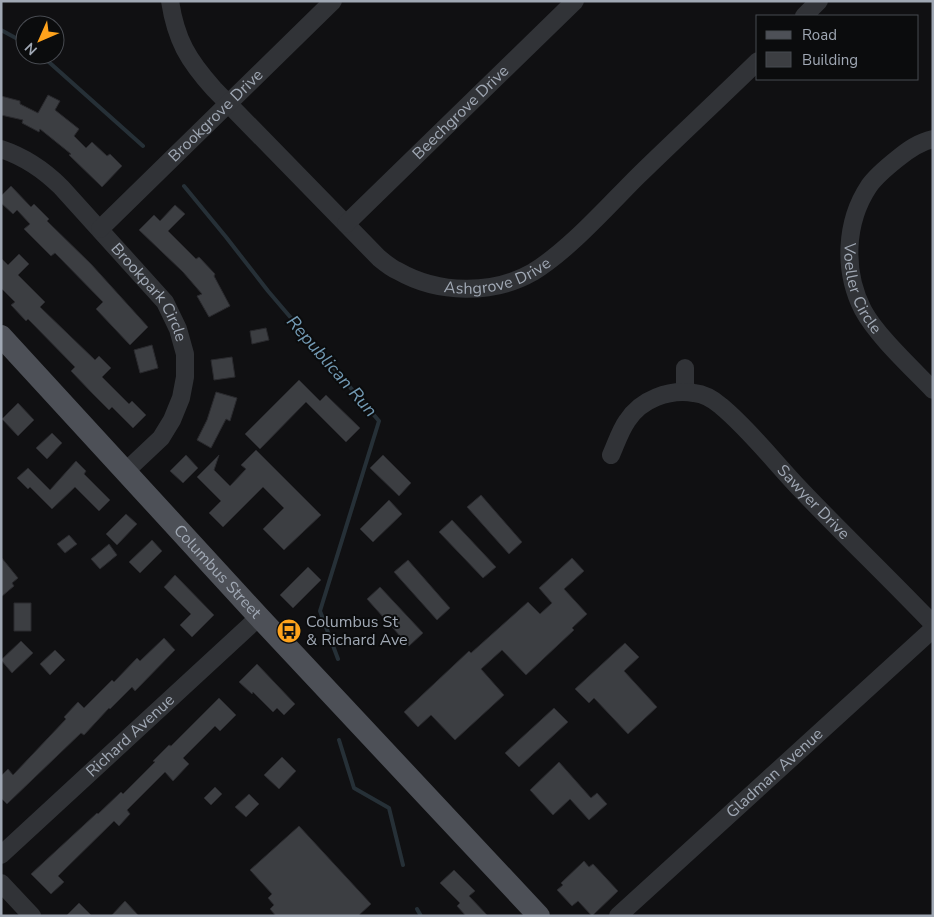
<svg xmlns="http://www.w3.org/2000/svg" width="934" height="917" font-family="'Nunito Sans',sans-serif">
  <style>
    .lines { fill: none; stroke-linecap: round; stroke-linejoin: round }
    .stream { stroke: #263037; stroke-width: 4 }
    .building { fill: #3c3e42; stroke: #2a2a2e }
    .minor { stroke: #313337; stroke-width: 18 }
    .major { stroke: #4d5057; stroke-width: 22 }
    .labels { text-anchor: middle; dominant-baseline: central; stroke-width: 4; stroke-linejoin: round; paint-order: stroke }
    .street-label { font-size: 16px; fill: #a0a8b4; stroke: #0b0c0d }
    .poi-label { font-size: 16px; fill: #a0a8b4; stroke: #0b0c0d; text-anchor: start }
    .water-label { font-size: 18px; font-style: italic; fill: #739ab4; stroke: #0b0c0d }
  </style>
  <rect width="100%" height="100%" fill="#101012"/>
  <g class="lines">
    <path class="stream" d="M1,30L25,43
      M41,55L143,146
      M184,186L226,237L268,291L379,421L320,611L338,659
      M339,740L354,788L389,808L403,865
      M417,909L421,916"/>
  </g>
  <path class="building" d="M48,95L60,101L55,110L79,129L74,136L86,148L92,142L107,156L110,154L122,166L102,187L69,155L71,154L40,129L39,132L22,123L23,120L1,115V96L20,101V104L38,113Z
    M11,186L31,207L34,204L49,219L47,221L91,264L148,327L130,345L96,309L103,302L55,253L51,256L24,229L30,224L17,210L13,214L1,203V196Z
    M175,205L185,214L168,231L196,259L199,257L215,274L214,276L230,306L209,317L197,296L202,294L183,272L139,230L154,215L160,221Z
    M19,254L29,264L18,275L45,302L40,307L95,360L99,356L111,368L102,377L129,404L132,401L146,415L133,428L112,407L109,410L92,393L71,371L75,367L28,319L26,321L11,305L15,302L1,288V258L8,265Z
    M266,328L269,340L252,344L250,331Z
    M152,345L158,368L140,373L134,350Z
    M232,357L235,377L214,380L211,360Z
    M299,380L320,401L326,395L360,428L346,442L306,402L260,449L245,434Z
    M216,392L237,398L230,421L226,419L211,448L197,440L207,420Z
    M18,403L34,420L18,436L2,419Z
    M52,433L62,443L47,459L36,448Z
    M256,450L321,515L284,550L263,529L284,508L263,487L223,527L209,513L221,501L197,477L219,455L214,470L230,486L246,469L241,465Z
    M186,455L198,468L183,483L170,471Z
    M383,455L411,483L399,496L370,468Z
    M76,461L86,471L84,474L110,500L99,511L75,487L52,509L30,487L28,489L17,478L28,468L50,490Z
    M481,495L522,542L509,554L467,507Z
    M389,500L402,514L373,542L360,529Z
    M126,514L137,524L117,545L106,534Z
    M452,520L496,567L483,578L439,532Z
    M69,535L77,544L65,553L57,544Z
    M152,540L162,551L140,573L129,562Z
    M109,544L117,555L100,569L91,559Z
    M1,557L18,578L12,583L14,586L1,597Z
    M572,558L584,571L564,589L587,614L572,628L574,630L526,675L502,650L481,669L504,695L455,740L431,715L418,727L404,712L469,651L471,653L528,602L540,614L552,603L539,588Z
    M408,560L450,608L437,620L394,572Z
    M308,567L321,580L293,608L280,595Z
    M175,575L214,615L192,637L180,625L191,614L164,587Z
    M380,587L423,633L409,646L367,599Z
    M14,603H31V631H14Z
    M164,638L175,650L135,691L132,687L110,709L109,708L84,735L81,733L7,804L1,798V776L8,769L13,775L66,719L64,717L78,702L84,708L112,680L114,682L137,658L140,661Z
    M21,641L33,653L12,673L1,660Z
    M625,643L639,657L624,671L657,707L628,734L594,698L589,703L575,689Z
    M55,650L65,660L50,675L40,664Z
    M257,664L295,704L284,715L277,708L273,712L253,692L252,694L239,682Z
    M219,698L236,715L220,731L215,726L183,758L189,764L173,781L165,772L127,810L130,814L119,826L114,821L58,876L64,882L51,894L31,874L97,813L98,814L121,792L123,794L155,762L153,761L169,745L171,746Z
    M554,708L568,722L519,767L505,753Z
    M282,757L296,771L279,789L264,775Z
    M559,762L591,798L597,793L607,804L589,820L570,799L553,815L530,790Z
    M215,787L222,794L211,805L204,798Z
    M249,794L259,804L246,817L235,807Z
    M299,826L371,904L358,916H276L270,909L274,905L268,898L272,894L250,870Z
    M584,861L589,867L593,864L618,891L592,916L578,901L572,906L557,890L563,885L561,883Z
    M454,870L475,891L469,896L488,916H466L457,906L460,903L440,883Z
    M125,901L139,916H111Z
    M79,903L92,916H66Z"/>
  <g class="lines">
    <g class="minor">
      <path id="s1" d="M170,1C176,40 188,60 214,89L379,258C385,263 391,268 398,271C438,294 493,295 533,272C569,250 607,207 637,177C677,138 718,100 758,61"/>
      <path d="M804,16L819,1"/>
      <path id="s2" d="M933,139C919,142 908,150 897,159C887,167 876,176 869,186C845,222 843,271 863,310C877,336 912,368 933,390"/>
      <path id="s3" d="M1,149C25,157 43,169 61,187L165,302L178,329L185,354V377L181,398L172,420L161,438L126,471"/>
      <path id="s4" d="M346,224L575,1"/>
      <path id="s5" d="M100,229L333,1"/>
      <path d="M685,368V392"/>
      <path id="s6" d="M611,455C616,444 620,431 627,421C641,399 669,389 694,393C704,394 713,399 721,406C751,431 775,463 802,491C845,536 890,579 933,624"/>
      <path id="s7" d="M1,855L259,617"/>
      <path d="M1,883L32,916"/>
      <path id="s8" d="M618,916L933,629"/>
    </g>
    <path class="major" id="s9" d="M1,336L259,617L539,916"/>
  </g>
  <defs>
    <symbol id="bus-disc" viewBox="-11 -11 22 22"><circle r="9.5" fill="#ffa31c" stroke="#0b0c0d"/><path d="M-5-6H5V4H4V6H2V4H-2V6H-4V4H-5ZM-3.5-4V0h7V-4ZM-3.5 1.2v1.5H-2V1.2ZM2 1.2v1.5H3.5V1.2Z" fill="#111"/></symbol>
  </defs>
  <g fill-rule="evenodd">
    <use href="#bus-disc" x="275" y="617" width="28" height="28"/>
  </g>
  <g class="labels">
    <g class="street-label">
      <text stroke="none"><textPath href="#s4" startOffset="160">Beechgrove Drive</textPath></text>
      <text stroke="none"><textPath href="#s5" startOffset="162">Brookgrove Drive</textPath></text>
      <text stroke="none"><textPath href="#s1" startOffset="464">Ashgrove Drive</textPath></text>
      <text stroke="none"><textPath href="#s2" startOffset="189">Voeller Circle</textPath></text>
      <text stroke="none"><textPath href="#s3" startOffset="210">Brookpark Circle</textPath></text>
      <text stroke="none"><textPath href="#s6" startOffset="278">Sawyer Drive</textPath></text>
      <text stroke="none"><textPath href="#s9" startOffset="320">Columbus Street</textPath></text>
      <text stroke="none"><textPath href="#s7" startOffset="176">Richard Avenue</textPath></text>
      <text stroke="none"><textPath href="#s8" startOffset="212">Gladman Avenue</textPath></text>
    </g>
    <g class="poi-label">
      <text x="306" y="622">Columbus St<tspan x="306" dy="18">&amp; Richard Ave</tspan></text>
    </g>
    <g class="water-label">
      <text transform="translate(332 366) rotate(49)">Republican Run</text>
    </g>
  </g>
  <rect width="934" height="917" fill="none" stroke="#a0a8b4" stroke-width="5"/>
  <rect x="756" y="15" width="162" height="65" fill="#0b0c0d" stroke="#474a50"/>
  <rect x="766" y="31" width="25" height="8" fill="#4d5057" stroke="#474a50"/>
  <text x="802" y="40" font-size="15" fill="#a0a8b4">Road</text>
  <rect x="766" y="52" width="25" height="15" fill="#3c3e42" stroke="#474a50"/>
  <text x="802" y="65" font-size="15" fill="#a0a8b4">Building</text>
  <g transform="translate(40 40) rotate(225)"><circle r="24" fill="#0b0c0d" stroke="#474a50"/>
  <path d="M0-4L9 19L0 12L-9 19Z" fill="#ffa31c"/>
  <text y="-8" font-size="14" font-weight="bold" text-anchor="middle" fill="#a0a8b4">N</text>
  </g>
</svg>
